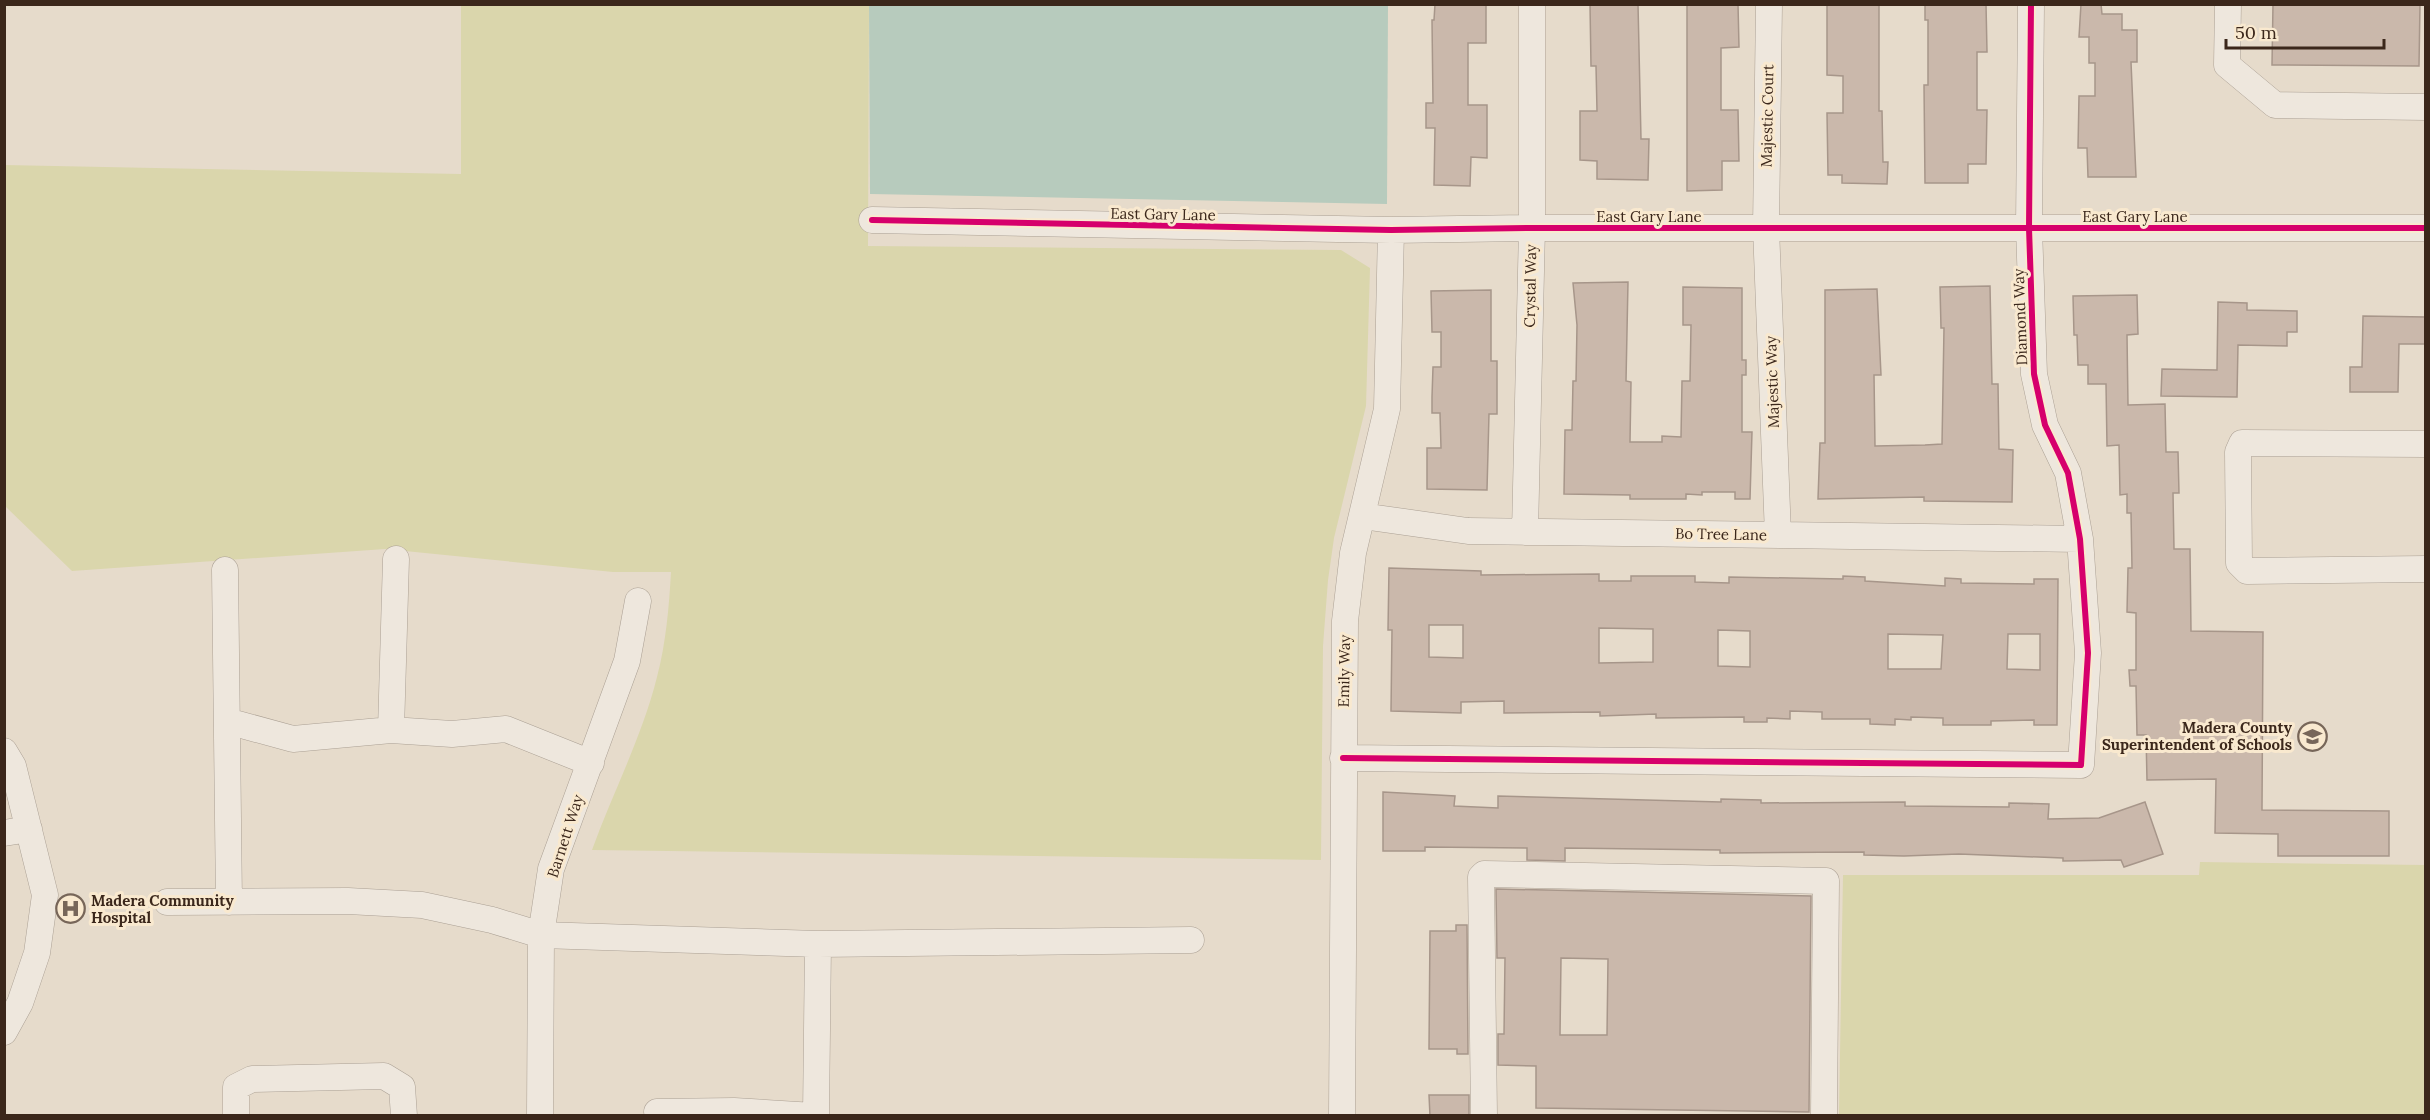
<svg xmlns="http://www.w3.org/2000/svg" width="2430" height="1120" font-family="Lora,serif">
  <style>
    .green { fill: #dad6ac }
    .water { fill: #b7cbbd }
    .building { fill: #cab8ab; stroke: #a7968a; stroke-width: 1.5; fill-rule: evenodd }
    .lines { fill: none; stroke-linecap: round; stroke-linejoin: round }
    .minor-casing { stroke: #aba094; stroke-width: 27 }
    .minor { stroke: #eee7dd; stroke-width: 26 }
    .cycleway-casing { stroke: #f9e9cf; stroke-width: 10 }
    .cycleway { stroke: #d6006c; stroke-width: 6 }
    .labels { text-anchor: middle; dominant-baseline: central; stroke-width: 6; stroke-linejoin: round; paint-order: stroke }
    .street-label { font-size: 15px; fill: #3b271b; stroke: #f9e9cf }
    .poi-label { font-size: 15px; font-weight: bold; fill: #3b271b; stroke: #f9e9cf; text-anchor: end }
  </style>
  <rect width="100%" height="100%" fill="#e6dbcb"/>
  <path class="green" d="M461,5H869L868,246L1341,250L1370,268L1366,406L1334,538L1328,580L1323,646L1321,860L592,850C613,792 642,737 657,677C666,643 669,607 671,572H613L385,549L72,571L5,506L4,165L461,174Z
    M2200,862L2425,865V1115H1839L1843,875H2199Z"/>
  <path class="water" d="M869,5H1388L1387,204L870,194Z"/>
  <path class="building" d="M1435,4H1486V43H1468V105H1487V158L1471,157L1470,186L1434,185L1435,128H1426V103H1433L1432,20H1434Z
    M1590,4H1638L1641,139H1649L1648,180L1597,179V161L1580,160V111H1597L1596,66H1591Z
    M1687,4H1738L1739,47L1721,48V110H1738L1739,161H1722V190L1687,191Z
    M1827,4H1879V111H1882L1883,162H1888L1887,184L1842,183V175H1828L1827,113H1843V76L1827,75Z
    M1925,4H1986L1987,52H1977V110H1987L1986,164H1968V183H1925L1924,85H1928V20H1925Z
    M2081,4H2101L2102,14H2122V30H2137V62H2131L2136,177H2088L2087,148H2078L2079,96H2095V63H2089V37H2079Z
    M2273,4H2420L2419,66L2272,65Z
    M1628,282L1626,381L1631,382L1630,442H1662V436L1681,437L1682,381H1690L1691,325H1683V287L1742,288V360H1746V375H1742V432H1752L1750,499H1735V492H1702V495L1686,494V499H1630V495L1564,494L1565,430H1572L1573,381H1576L1577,325L1573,283Z
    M1990,286L1992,384H1998L1999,449L2013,450L2012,502L1924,501V497L1818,499L1820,443H1825V290L1877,289L1881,375H1874L1875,446L1925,445L1942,444L1944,328H1941L1940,287Z
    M1491,290V361H1497V414H1489L1487,490L1427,489V448H1441L1440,413H1432V397L1433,367H1441V332H1432L1431,291Z
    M2137,295L2138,334L2127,335L2128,405L2165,404L2166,452H2178L2179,493H2173L2174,549H2190L2191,631L2263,632L2262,810L2389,811V856H2278V834L2215,833L2216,779L2147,780L2146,735H2137L2136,686H2130L2129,670H2136V613L2127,612L2128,568H2132L2131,513H2127V494L2120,495L2119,445L2107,446L2106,384H2088V365H2078L2077,335H2074L2073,296Z
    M2218,302L2247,303V310L2297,311V332H2287V346L2238,345L2237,397L2161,396L2162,369L2217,370Z
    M2363,316L2426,317V344H2399L2398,392H2350V367H2362Z
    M1389,568L1481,571V575L1599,574V581H1631V576H1695V582L1729,583V577L1843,579V576L1865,577V581L1945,586V578L1961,579V583L2034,584V579H2058L2057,725H2034V720L1991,721V725H1943V718L1911,717V720L1895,719V725L1870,724V719H1822V712L1790,711V719L1767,718V722H1744V717L1656,718V714L1600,716V712L1504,713V701L1461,702V713L1391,711L1392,630H1388ZM1429,625H1463V658L1429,657ZM1599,628L1653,629V662L1599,663ZM1718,630L1750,631V667L1718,666ZM1888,634L1943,635L1941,669H1888ZM2008,634H2040V670L2007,669Z
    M1383,792L1455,796L1454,806L1498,808V796L1721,802V799L1761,800V803L1905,802V806L2009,807V803L2049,804L2048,819L2099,818L2145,802L2163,854L2124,867L2121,860L2063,861V858L1959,854L1904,856L1864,855V852L1720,853V850L1565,848V861L1527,860V848L1425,847V851H1383Z
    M1496,889L1811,896L1809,1112L1536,1108V1066L1498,1065V1034H1504L1505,958H1497ZM1561,958L1608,959L1607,1035H1560Z
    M1456,925H1467L1468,1054H1457V1049H1429L1430,931H1456Z
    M1429,1095H1469V1116H1430Z"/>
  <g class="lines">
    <defs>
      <path id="minor" d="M1769,4L1766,228L1778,535
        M2228,4L2227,65L2275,105L2426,107
        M872,220L1391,230L1532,228H2426
        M2426,444L2242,443L2238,452L2239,563L2247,571L2426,569
        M1362,516L1468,531L2080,539
        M1525,532L1532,228V4
        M225,570L229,902
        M227,721L293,739L391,730L452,734L506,729L591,763
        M391,730L396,559
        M4,751L13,766L45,895L37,953L20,1003L4,1032
        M1343,758L2081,765L2088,653L2080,539L2068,473L2045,425L2034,374L2029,228L2031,4
        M4,833L29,829
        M167,902L348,901L422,905L492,920L541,935L818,944L1191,940
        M657,1112L734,1111L814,1116
        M236,1116V1087L252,1079L384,1076L402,1087L404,1116
        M540,1116L541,935L551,869L627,661L638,601
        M816,1116L818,944
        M1342,1116L1345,621L1353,553L1387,409L1391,230
        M1484,1116L1481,877L1484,874L1826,881L1824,1116"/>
    </defs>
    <use href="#minor" class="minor-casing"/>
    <use href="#minor" class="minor"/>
    <defs>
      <path id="cycleway" d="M872,220L1391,230L1532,228H2426
        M1343,758L2081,765L2088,653L2080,539L2068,473L2045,425L2034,374L2029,228L2031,4"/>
    </defs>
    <use href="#cycleway" class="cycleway-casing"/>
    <use href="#cycleway" class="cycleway"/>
  </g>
  <defs>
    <symbol id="school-ring" viewBox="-11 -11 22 22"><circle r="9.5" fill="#f9e9cf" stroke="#776659" stroke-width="1.5"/><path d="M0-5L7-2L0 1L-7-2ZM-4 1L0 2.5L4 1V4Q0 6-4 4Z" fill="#776659"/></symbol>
    <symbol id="hospital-ring" viewBox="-11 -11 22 22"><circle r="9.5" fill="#f9e9cf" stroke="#776659" stroke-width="1.5"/><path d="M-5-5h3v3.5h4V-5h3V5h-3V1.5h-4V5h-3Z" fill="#776659"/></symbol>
  </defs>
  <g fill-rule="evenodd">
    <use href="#school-ring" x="2296" y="720" width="33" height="33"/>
    <use href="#hospital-ring" x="54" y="892" width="33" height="33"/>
  </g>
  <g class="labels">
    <g class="street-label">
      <text transform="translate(1767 116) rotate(-89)">Majestic Court</text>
      <text transform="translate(1163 214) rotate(1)">East Gary Lane</text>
      <text x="1649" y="216">East Gary Lane</text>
      <text x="2135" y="216">East Gary Lane</text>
      <text transform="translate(1530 286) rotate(-89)">Crystal Way</text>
      <text transform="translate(2020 317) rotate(-92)">Diamond Way</text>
      <text transform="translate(1772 382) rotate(-92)">Majestic Way</text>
      <text transform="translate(1721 534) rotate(1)">Bo Tree Lane</text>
      <text transform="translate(1344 671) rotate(-89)">Emily Way</text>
      <text transform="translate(565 836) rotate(-72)">Barnett Way</text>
    </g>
    <g class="poi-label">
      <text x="2292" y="727">Madera County<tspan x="2292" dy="17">Superintendent of Schools</tspan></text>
      <text x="91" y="900" text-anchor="start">Madera Community<tspan x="91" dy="17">Hospital</tspan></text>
    </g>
  </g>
  <rect width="2430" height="1120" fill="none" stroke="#3b271b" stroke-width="12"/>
  <path d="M2226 39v9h158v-9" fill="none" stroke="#3b271b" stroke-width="3"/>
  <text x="2235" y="39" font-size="18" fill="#3b271b" stroke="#f9e9cf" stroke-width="4.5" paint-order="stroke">50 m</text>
</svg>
